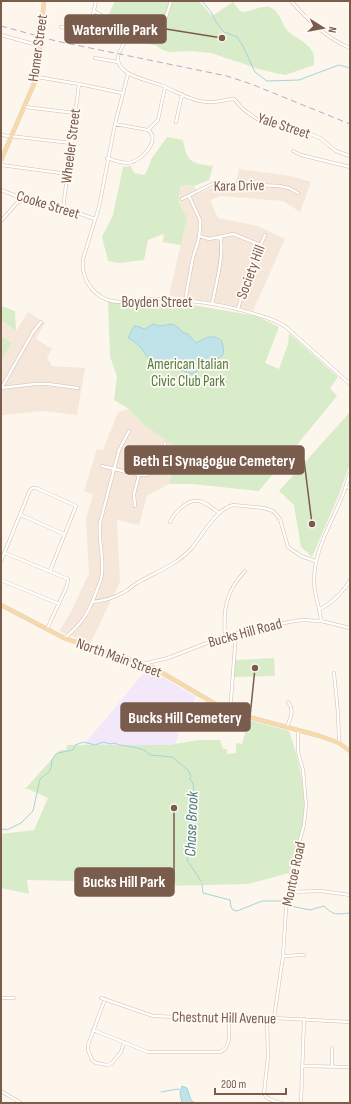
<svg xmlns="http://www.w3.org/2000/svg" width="351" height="1104" font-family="'Sofia Sans Condensed',sans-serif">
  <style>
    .residential { fill: #f5e8da }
    .education { fill: #f3e8fa }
    .green { fill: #d8ecc9 }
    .water { fill: #bfe3e8; stroke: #a5d3da }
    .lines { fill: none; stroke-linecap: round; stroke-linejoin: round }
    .stream { stroke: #a5d3da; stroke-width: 1 }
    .minor-casing { stroke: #d1beb0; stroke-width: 3.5 }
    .major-casing { stroke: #dad1cd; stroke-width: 4.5 }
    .minor { stroke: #fff; stroke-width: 2.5 }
    .major { stroke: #fbd9a5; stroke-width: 3.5 }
    .rail { stroke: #b9a8c9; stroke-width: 1; stroke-dasharray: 6 4; stroke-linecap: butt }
    .labels { text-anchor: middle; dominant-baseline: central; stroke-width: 3.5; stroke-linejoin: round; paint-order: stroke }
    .street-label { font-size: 15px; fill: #7a5c4d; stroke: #fffaf3 }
    .park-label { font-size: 15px; fill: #537a41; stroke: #fffaf3 }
    .water-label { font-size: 16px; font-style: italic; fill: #437c86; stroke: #fffaf3 }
    .leader { fill: none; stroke: #7a5c4d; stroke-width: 1.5 }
    .callout-dot { fill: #7a5c4d; stroke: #fffaf3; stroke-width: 1.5 }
    .callout { fill: #7a5c4d; stroke: #7a5c4d; stroke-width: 1.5 }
    .callout-label { font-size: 16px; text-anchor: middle; font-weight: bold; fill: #fff }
  </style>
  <rect width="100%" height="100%" fill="#fdf6ec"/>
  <path class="residential" d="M239,169L291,176L311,182L300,212L283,201L221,196L210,200L218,218L258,226L285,239L253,311L234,306L198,300L169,296L187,217L180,207L178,201L181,186L186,185L194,186L199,193L216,186H235Z
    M28,312L45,323L36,339L52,349L47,358L52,366L85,368L77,415L43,411L1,415V361L12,343L1,336V320L16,331Z
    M129,409L144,425L180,450L169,484L147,496L139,525L117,520L120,582L90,644L59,631L71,612L89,573L86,519L93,495L84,491L97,449L103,450L118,412Z"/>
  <path class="education" d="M147,669L159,675L196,697L182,721L176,743L169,745L83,746Z"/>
  <path class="green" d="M115,1H199L212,16L233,2L240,11L242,12C251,12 260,5 269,7C279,10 281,21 286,29C293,37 306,41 312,51C315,56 314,60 314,65L285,75L262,70L211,53L191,51L170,52L163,50L108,16Z
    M167,137L183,140C187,163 191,163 213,166L209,180L194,186L186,185L181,186C177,202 178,204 187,217L181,245L163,242L164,234L148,240L144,260L119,263L108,261L102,237L113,215L123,167L131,166L134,173L145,175L152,158Z
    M139,301L187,304L256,316L279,327L265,363L279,369L288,344L289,333L338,377L330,388L337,396L259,491L193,484H169L180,450L144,425L129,409L114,400L117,377L110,356L108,302L124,303Z
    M1,306L15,311L16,331L1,320Z
    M1,336L12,343L1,361Z
    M350,412V464L338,497L312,557L301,547L294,505L279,491Z
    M274,658L275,676L234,677L235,660Z
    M249,720L289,731C298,757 308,795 303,822C300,839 292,855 289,873L248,884L165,886L74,881L27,880L29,894L1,888V834L34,830L48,798L28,789H25L60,750H66L67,745H169L199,740H220L223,749H227V754L236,753V743L242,744Z"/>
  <path class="water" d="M153,324L160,326L172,324L179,328L182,332L188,334L196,343C205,338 213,333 222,341C223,346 225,352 222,356C220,358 196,372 192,374L149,359L141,348L136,343L128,338L134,326H136L145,329Z
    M182,1086L187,1088L191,1100L195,1103H182L180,1093Z"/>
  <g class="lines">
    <path class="stream" d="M202,1L211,12L216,22L224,32L237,37L243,46L255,72L267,81L299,80L339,65L350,68
      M1,830L5,829L7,830L21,823L33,811L40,779L49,772L51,768L52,760L55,755L58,753L73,750L75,745L84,742L95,745L103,742L111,744L114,743C125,748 142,745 150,755L172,757L188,770L191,776L190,779L193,783L194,791L189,816V820L191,829L187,860L201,881
      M202,884L203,893L230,900L231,907L233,910L237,911L262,901H282L285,905
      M291,906L310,910L324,906C334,916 336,914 350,913
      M161,1092L178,1089L180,1090"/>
    <defs>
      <path id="minor" d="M291,1C308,20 326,38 350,48
        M94,11L146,41L153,43L157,40L160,36L171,1
        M61,27L89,32
        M133,33C127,38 122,46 119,53C111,75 149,80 163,86C177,92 193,102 209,102C218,103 225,99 234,99L244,110L257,119L305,132L320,138L336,151L350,156
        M1,35L41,46
        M87,41L96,1
        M95,58L118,62
        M128,74L115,124L99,207L83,259C81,277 91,294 108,300C122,305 136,298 150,299C186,299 224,304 258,315C268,318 278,321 286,327L350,384
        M37,77L79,84L122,93
        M25,107L75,113
        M176,122L182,94
        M115,124L148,130
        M1,135L71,143
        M293,151L301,155L350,167
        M107,158C114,160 125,165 132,162C143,159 161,139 148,130L158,120L165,87
        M1,165L68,174
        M1,190L34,203L69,210L95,219
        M182,199L214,183L279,186L289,188L298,193
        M63,209L79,84
        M1,221L16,204L23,199
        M199,236L209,239L233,234L261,245
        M185,301L193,257L198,242L200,230V220L189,196
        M212,304C215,289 225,251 220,237
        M238,309L247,277L265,235
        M2,387L33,332L41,322
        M1,388L35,384H48L78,388
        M102,466L139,475H147L155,470L160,461L165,443
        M346,487L350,488
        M135,506L134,494L139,475
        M21,515L64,534
        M170,522C173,515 177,511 182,507C197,494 207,504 219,513
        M5,553L68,579L67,586L47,629
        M1,561L30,490L33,488H36L76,506L50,571
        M1,580L59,604
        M92,602C103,601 114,598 124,592C129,590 132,586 137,583C156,572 176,565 191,549C202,536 216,509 233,505L264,508L273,511L280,519L288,547L301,556L315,561
        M320,609C331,604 344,591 350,580
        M321,621C320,607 314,595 314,581C314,551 330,526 341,499C345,491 347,481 350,473
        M225,636C223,609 226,591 245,571
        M65,638C84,621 88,614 97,590C99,584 102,579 102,573C104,556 98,540 100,523L119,450L129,431
        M143,664L168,658L225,636L289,622L302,620L321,621L350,628
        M334,673L338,713L339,743
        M230,712L236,633
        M287,727C290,718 295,710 288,702
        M289,892L321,891L350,895
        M283,956L304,955
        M1,998H14
        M101,998L153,1016L229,1019L267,1020L274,1018L350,1022
        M105,999L88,1045V1050L92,1060L96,1063L107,1065L112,1063L121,1052L124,1042
        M274,1018L283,956L286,909L292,869L304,825L306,805L303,770L298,752V730
        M267,1020L268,1056L264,1093C266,1100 275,1101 282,1103
        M93,1030L148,1052H220C232,1048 229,1030 229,1019
        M303,1066L350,1067
        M332,1066V1048
        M1,1091L21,1103
        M301,1103L304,1019"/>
      <path id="major" d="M1,160L37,77L44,1
        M1,605L64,638L154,668L217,705L230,712L320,736L339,743L350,751"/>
    </defs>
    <use href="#minor" class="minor-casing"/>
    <use href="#major" class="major-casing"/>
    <use href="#minor" class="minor"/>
    <use href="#major" class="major"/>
    <path class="rail" d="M1,26L56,41L227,76L251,84L350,124"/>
  </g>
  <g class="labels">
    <g class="street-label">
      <text transform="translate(38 48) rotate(-82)">Homer Street</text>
      <text transform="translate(284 126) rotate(18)">Yale Street</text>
      <text transform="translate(71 146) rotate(-83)">Wheeler Street</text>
      <text transform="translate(239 186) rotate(-1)">Kara Drive</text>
      <text transform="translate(48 205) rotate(17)">Cooke Street</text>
      <text transform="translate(251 272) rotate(-70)">Society Hill</text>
      <text x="157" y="302">Boyden Street</text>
      <text transform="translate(245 633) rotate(-15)">Bucks Hill Road</text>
      <text transform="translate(119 658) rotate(20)">North Main Street</text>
      <text transform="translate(294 874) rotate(-78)">Montoe Road</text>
      <text transform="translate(224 1018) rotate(1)">Chestnut Hill Avenue</text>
    </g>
    <g class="park-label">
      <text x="188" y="364">American Italian<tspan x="188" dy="17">Civic Club Park</tspan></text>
    </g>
    <g class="water-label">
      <text transform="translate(192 824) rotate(-88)">Chase Brook</text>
    </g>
  </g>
  <path class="leader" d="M222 38L166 29M312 524L304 460M255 668L250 717M174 808L174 882"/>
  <g class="callout-dot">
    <circle cx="222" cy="38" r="4"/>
    <circle cx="312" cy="524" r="4"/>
    <circle cx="255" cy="668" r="4"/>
    <circle cx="174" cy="808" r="4"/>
  </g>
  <g class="callout">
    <rect x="65" y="15" width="101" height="28" rx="4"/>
    <rect x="125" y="446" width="179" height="28" rx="4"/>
    <rect x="121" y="703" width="129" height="28" rx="4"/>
    <rect x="75" y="868" width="99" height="28" rx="4"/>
  </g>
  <g class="callout-label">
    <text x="115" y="35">Waterville Park</text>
    <text x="214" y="466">Beth El Synagogue Cemetery</text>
    <text x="185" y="723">Bucks Hill Cemetery</text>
    <text x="124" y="887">Bucks Hill Park</text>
  </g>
  <rect width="351" height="1104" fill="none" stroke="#7a5c4d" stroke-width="4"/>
  <g transform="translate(323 28) rotate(101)" stroke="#fffaf3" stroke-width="3" paint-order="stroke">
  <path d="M0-3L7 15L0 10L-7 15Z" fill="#7a5c4d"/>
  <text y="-6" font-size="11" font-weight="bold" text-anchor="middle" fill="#7a5c4d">N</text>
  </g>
  <path d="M215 1088v6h71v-6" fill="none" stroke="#7a5c4d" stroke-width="2"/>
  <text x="221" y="1088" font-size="12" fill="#7a5c4d" stroke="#fffaf3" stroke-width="3" paint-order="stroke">200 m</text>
</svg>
